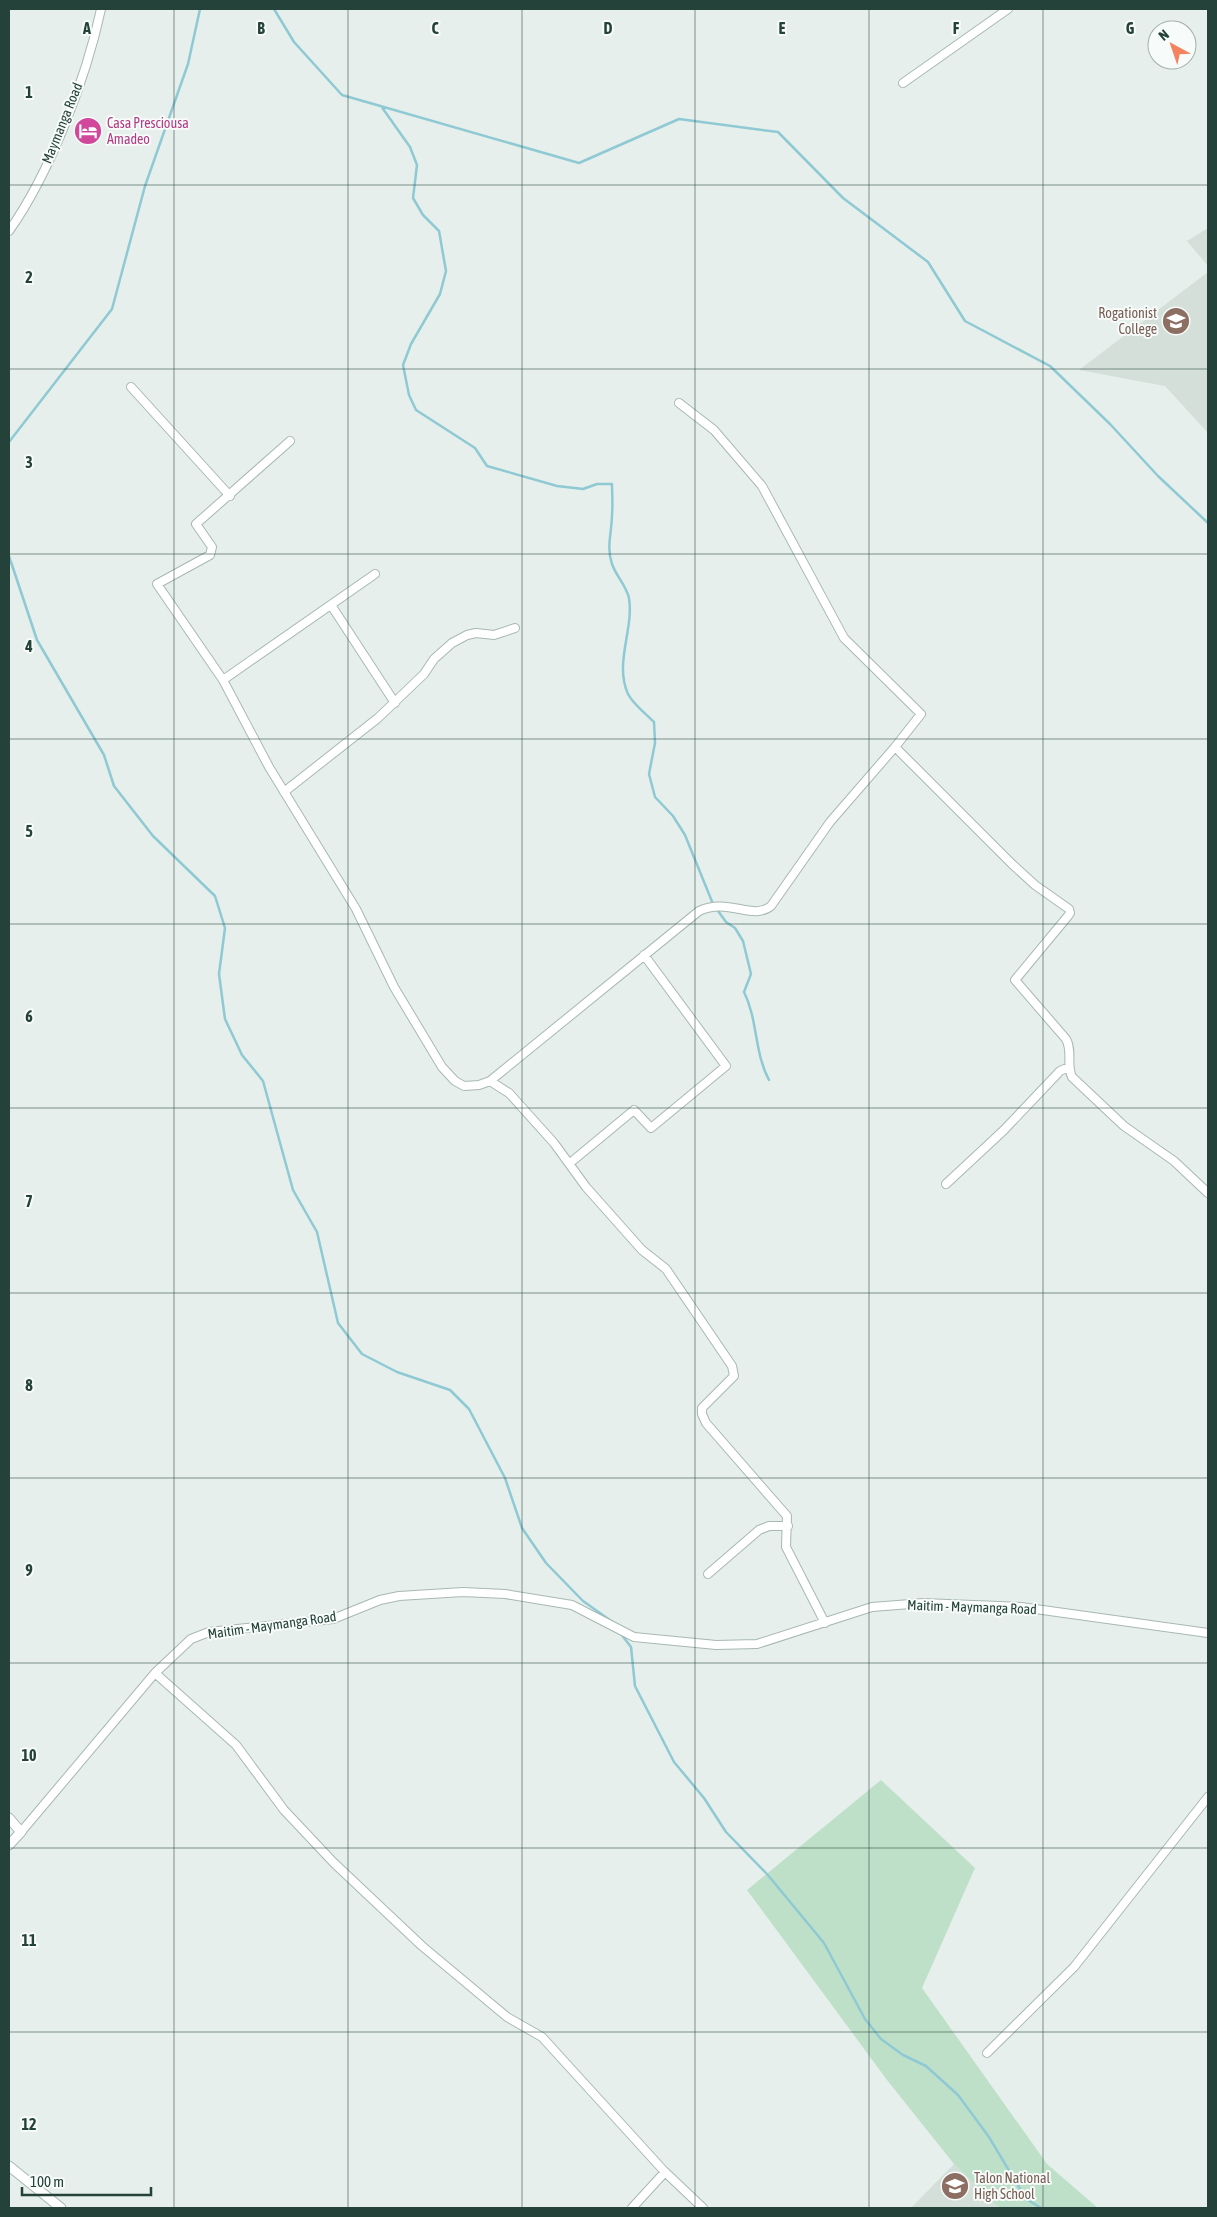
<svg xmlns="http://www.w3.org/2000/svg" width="1217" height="2217" font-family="'Asap Condensed',sans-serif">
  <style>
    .built { fill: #d4dfda }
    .green { fill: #bfe0c8 }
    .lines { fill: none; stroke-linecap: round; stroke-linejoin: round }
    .stream { stroke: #8ec9d4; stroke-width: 2.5 }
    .minor-casing { stroke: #a8b8b2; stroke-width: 10 }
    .tertiary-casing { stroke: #a8b8b2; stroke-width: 11 }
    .minor { stroke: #fff; stroke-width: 8 }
    .tertiary { stroke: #fff; stroke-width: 9 }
    .grid { fill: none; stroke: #24423a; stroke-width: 1; stroke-opacity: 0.55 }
    .labels { text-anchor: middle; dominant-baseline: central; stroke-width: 4; stroke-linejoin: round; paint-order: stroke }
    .street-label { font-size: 14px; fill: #24423a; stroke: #f7fbf9 }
    .hotel-label { font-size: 14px; fill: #b23c85; stroke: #f7fbf9; text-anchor: start }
    .education-label { font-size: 14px; fill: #785e54; stroke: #f7fbf9; text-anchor: end }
    .grid-label { font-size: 16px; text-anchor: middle; font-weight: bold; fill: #24423a; stroke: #f7fbf9; stroke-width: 4; stroke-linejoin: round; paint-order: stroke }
  </style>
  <rect width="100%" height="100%" fill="#e6efeb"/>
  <path class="built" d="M1208,228V266L1187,241Z
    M1208,272V433L1165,386L1079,370Z
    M954,2164L999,2208H911Z"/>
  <path class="green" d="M881,1780L975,1868L922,1988L1047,2164L1098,2208H999L954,2164L887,2080L747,1890Z"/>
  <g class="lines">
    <path class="stream" d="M274,9L294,42L342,95L579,163L679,119L778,132L843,198L928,262L965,321L1050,366L1110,424L1158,476L1208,523
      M381,106L410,147L417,165L413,198L423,215L439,231L446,271L440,294L411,344L403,365L409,395L416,410L475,448L487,466L557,486L583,489L597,484H612C612,494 613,504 612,514C612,532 606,547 612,564C616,576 626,585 629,598C634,630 614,663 628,694C633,704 646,714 654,722L655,743L649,774L655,797L673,816L685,835L713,904L726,922L735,928L743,941L751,974L744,992C758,1020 754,1052 769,1080
      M9,442L112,309L145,186L188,64L200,9
      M9,556L37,640L104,755L114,786L153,836L215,896L225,928L219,974L225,1019L242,1055L263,1081L293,1190L317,1232L338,1323L362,1354L397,1372L450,1390L469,1409L505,1478L522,1528L546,1563L583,1601L614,1623
      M621,1634L631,1647L635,1686L674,1762L704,1798L726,1832L767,1874L824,1943L865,2019L881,2039L903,2055L926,2066L958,2095L989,2137L1026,2199L1041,2208"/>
    <defs>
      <path id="minor" d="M903,83L1008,9
        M9,231C50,173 86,79 101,9
        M131,387L230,496
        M679,403L714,430L762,486L844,638L921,714L895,747L1012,864L1035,885L1069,909L1070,913L1068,916L1015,980L1066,1039C1073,1051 1066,1065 1072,1077L1124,1126L1174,1161L1208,1193
        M290,441L196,524L212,547L210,555L157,584L223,680L269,767L356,909L394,987L442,1067L455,1081L464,1086L479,1085L490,1081L699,911C728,897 753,921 771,906L830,822L895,747
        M331,605L395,703
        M223,680L375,574
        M284,792L378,718L424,674L434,659L452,643L467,635L476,633L494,635L515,628
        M490,1081L509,1093L554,1143L586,1187L642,1250L666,1269L732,1366L734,1376L702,1408V1414L706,1423L787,1516L786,1547L825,1623
        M570,1163L634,1110L651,1128L726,1066L644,955
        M946,1184L1004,1130L1060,1071L1069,1067
        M708,1574L759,1530L769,1526H788
        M155,1673L236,1745L284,1810L334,1863L422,1946L507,2017L542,2037L664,2171L703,2208
        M21,1832L155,1673L191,1639L209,1632L333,1619L380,1600L399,1596L463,1592L505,1594L572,1605L634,1637L716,1645L757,1644L872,1607L923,1603L1021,1607L1208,1633
        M987,2053L1074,1967L1208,1797
        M632,2208L665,2172"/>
      <path id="tertiary" d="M9,1818L21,1832L9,1845
        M9,2166L61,2208"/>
    </defs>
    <use href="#minor" class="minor-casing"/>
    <use href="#tertiary" class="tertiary-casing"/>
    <use href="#minor" class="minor"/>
    <use href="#tertiary" class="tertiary"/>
  </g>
  <path class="grid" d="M174,9V2208M348,9V2208M522,9V2208M695,9V2208M869,9V2208M1043,9V2208M9,185H1208M9,369H1208M9,554H1208M9,739H1208M9,924H1208M9,1108H1208M9,1293H1208M9,1478H1208M9,1663H1208M9,1848H1208M9,2032H1208"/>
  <defs>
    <symbol id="hotel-disc" viewBox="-11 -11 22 22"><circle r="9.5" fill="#d1479c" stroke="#f7fbf9"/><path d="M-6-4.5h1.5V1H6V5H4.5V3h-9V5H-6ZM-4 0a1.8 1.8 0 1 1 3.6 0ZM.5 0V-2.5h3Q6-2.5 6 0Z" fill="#fff"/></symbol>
    <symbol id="university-disc" viewBox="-11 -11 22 22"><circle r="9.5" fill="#8d6e63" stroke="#f7fbf9"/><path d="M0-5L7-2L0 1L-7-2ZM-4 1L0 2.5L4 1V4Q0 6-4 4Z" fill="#fff"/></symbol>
    <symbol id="school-disc" viewBox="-11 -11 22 22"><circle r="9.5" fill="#8d6e63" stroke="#f7fbf9"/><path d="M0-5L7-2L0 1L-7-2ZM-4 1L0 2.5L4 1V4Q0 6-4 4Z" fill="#fff"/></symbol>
  </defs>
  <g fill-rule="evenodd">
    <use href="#hotel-disc" x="72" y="115" width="32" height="32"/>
    <use href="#university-disc" x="1160" y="305" width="32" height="32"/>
    <use href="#school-disc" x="939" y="2170" width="32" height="32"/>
  </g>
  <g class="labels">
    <g class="street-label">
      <text transform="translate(62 123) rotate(-68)">Maymanga Road</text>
      <text transform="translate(972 1607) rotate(2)">Maitim - Maymanga Road</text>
      <text transform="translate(272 1625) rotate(-8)">Maitim - Maymanga Road</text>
    </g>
    <g class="hotel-label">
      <text x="107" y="123">Casa Presciousa<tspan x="107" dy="16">Amadeo</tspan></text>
    </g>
    <g class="education-label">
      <text x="1157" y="313">Rogationist<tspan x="1157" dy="16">College</tspan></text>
      <text x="974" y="2178" text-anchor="start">Talon National<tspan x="974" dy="16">High School</tspan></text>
    </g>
  </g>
  <g class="grid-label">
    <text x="87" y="34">A</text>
    <text x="261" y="34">B</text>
    <text x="435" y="34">C</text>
    <text x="608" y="34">D</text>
    <text x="782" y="34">E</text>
    <text x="956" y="34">F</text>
    <text x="1130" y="34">G</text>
    <text x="29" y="98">1</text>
    <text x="29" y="283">2</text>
    <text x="29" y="468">3</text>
    <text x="29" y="652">4</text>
    <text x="29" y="837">5</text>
    <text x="29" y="1022">6</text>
    <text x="29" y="1207">7</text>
    <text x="29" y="1391">8</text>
    <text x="29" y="1576">9</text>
    <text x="29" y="1761">10</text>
    <text x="29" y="1946">11</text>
    <text x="29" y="2130">12</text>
  </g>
  <rect width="1217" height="2217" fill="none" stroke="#24423a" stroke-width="20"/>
  <g transform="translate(1172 45) rotate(320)"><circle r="24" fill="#f7fbf9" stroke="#a3b1ad"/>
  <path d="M0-4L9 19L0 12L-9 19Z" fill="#f4845f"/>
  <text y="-8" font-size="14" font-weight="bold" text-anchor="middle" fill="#24423a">N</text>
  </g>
  <path d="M22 2187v8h129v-8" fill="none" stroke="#24423a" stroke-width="2.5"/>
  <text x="30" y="2187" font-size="15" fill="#24423a" stroke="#f7fbf9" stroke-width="4" paint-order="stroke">100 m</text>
</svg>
